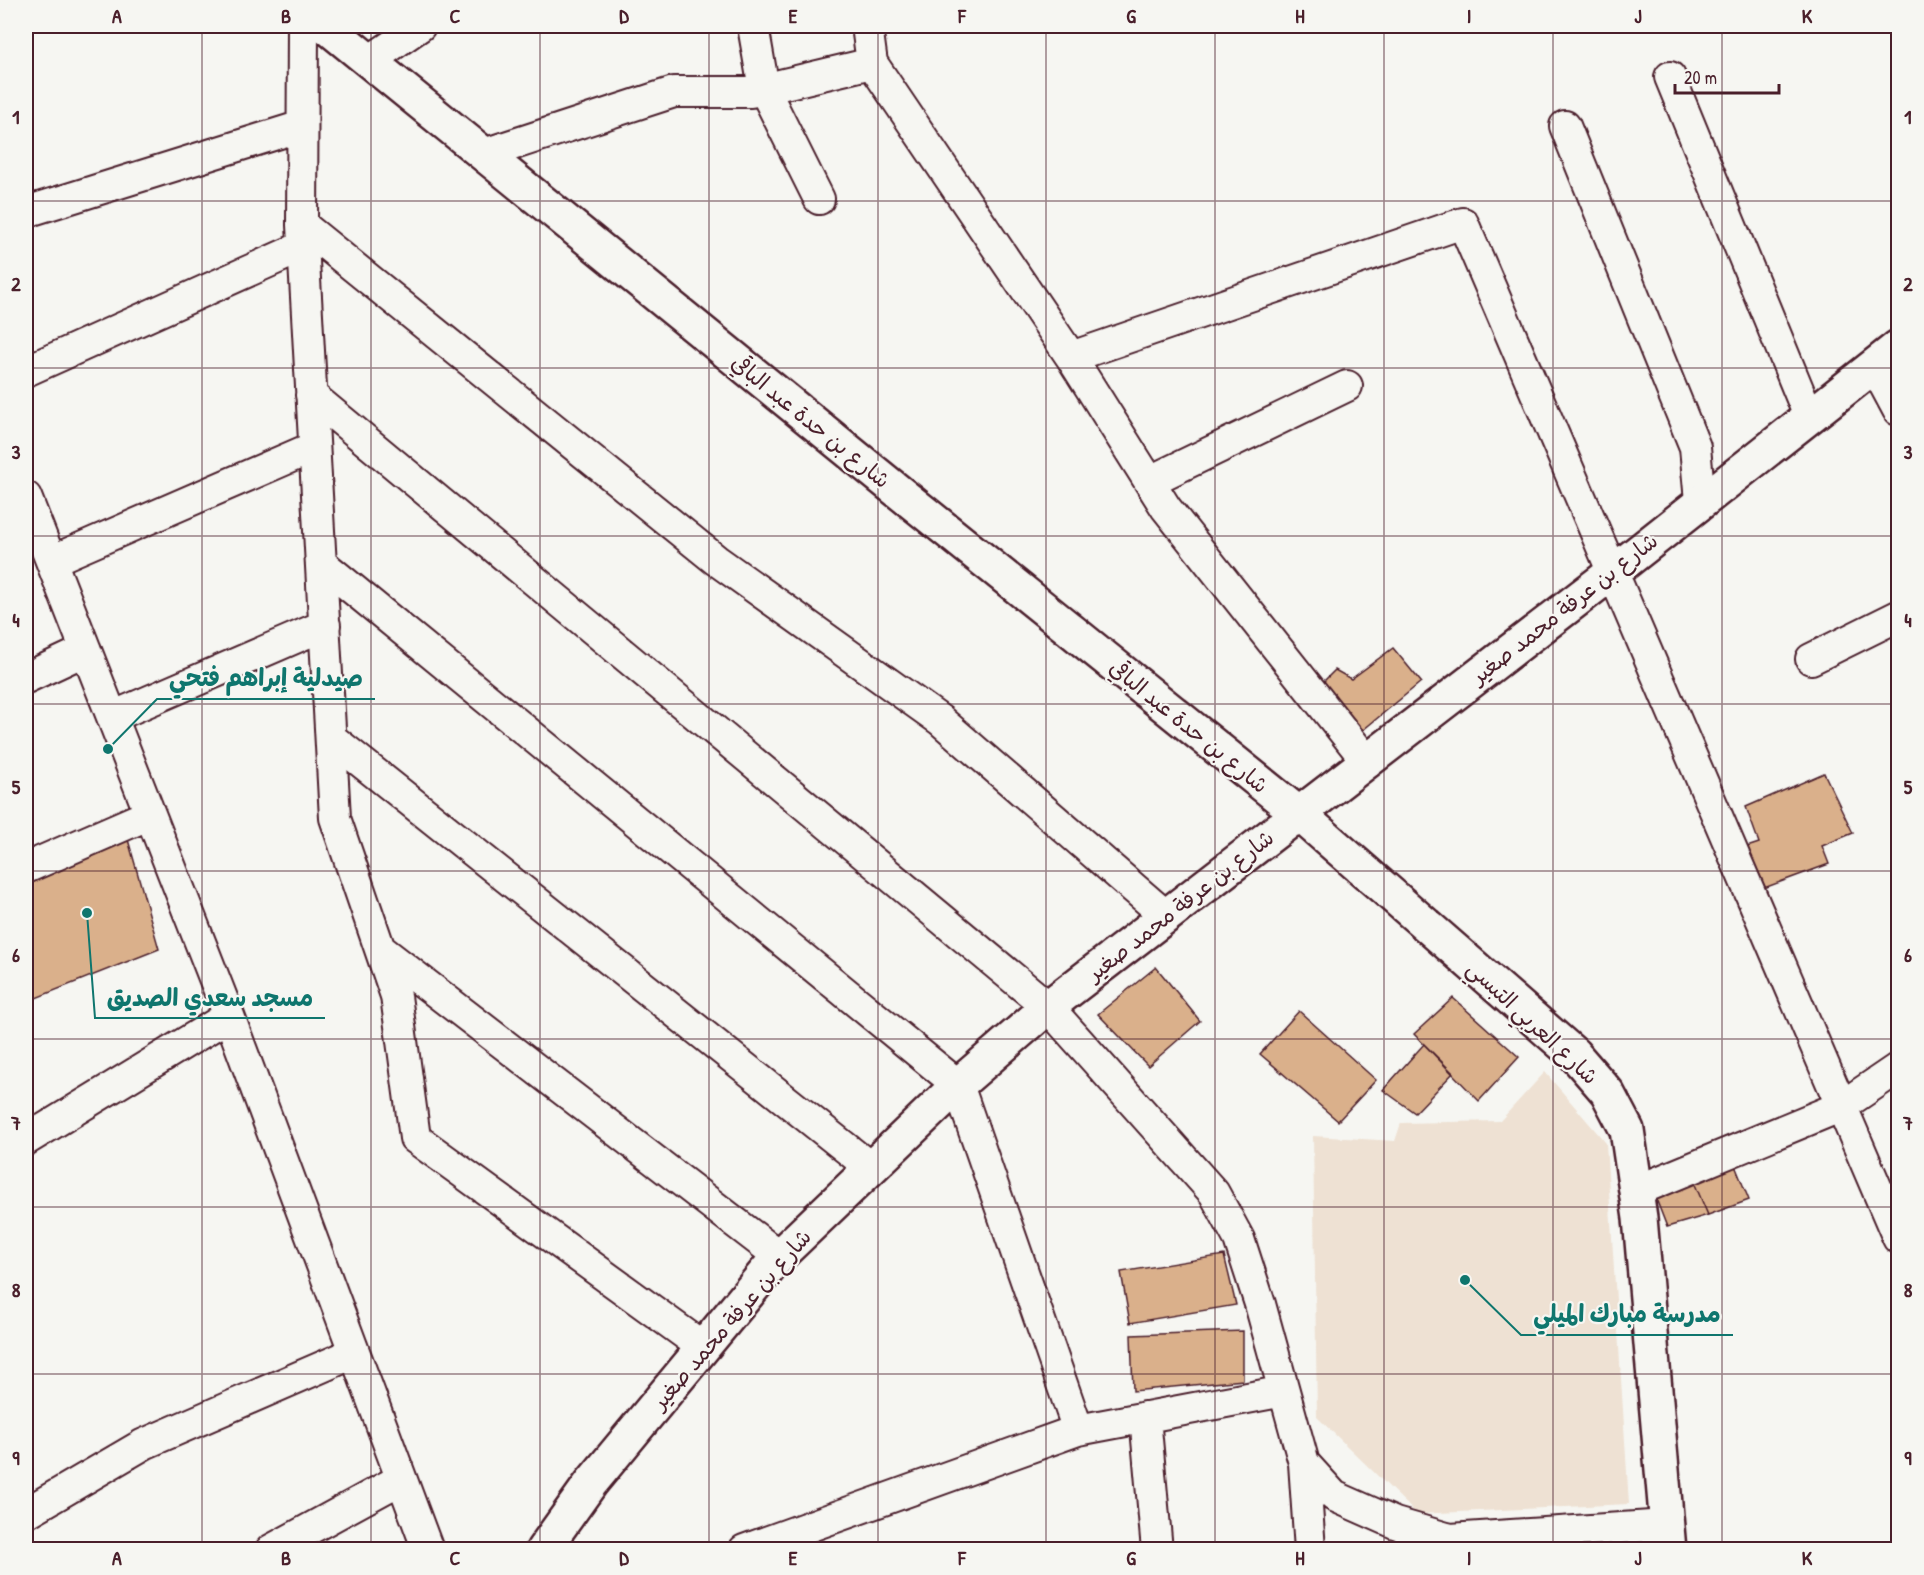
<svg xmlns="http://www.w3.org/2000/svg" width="1924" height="1575" font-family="'Patrick Hand','Playpen Sans Arabic',sans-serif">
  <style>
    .built { fill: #eee1d3 }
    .building { fill: #dab08b; stroke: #4a1f2b; stroke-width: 1.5 }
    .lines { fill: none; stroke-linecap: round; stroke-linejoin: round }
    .street-casing { stroke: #4a1f2b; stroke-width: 34 }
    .secondary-casing { stroke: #4a1f2b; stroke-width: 38 }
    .street { stroke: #f6f6f2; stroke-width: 30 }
    .secondary { stroke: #f6f6f2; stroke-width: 33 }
    .grid { fill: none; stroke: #4a1f2b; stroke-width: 1.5; stroke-opacity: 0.55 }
    .labels { text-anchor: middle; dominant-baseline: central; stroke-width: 4.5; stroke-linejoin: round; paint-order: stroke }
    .street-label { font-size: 22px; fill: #4a1f2b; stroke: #f6f6f2 }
    .leader { fill: none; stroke: #0f766e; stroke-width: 2 }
    .callout-dot { fill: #0f766e; stroke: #f6f6f2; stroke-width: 2 }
    .callout-label { font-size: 24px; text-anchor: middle; font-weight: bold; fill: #0f766e; stroke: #f6f6f2; stroke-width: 4.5; stroke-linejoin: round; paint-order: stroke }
    .neatline { fill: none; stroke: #4a1f2b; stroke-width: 2 }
    .grid-label { font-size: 20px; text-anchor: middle; font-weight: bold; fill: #4a1f2b }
  </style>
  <rect width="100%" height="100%" fill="#f6f6f2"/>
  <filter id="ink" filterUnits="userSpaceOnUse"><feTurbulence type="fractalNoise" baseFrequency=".0167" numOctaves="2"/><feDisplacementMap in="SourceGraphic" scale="12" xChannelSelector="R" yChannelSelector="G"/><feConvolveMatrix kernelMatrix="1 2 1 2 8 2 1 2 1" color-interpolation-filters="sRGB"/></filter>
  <g filter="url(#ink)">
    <path class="built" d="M1545,1072L1606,1143L1629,1504L1417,1514L1317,1417L1313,1136L1395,1141L1401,1123L1500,1121Z"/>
    <path class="building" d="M1393,648L1421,682L1363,730L1320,685L1335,670L1351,679Z
      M1824,773L1853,833L1822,846L1829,864L1764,888L1747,847L1759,843L1746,807Z
      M127,836L159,949L26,1002V878Z
      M1156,967L1200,1021L1148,1066L1098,1014Z
      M1453,998L1519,1057L1479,1101L1414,1034Z
      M1299,1011L1376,1080L1338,1121L1260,1054Z
      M1424,1044L1453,1073L1415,1113L1383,1090Z
      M1732,1158L1749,1200L1708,1215L1691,1175Z
      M1691,1175L1708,1215L1667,1227L1653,1191Z
      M1224,1255L1236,1305L1130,1323L1121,1272Z
      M1243,1331V1380L1133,1391L1131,1335Z"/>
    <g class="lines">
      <defs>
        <path id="street" d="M303,26L302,225L335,818L396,996L415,1138L703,1347
          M753,26L764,89L819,199
          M867,26L872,63L1071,357L1166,508L1366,760
          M369,61L420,26
          M1670,77L1809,416
          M1565,126L1695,447L1700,501
          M484,154L674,92H751L872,63
          M26,212L302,126
          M302,225L716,560L940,720L1166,916
          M1071,357L1463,223L1898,1238
          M1874,365L1898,410
          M26,371L302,247
          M311,395L1048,1007L1214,1193L1239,1239L1260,1304L1304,1463L1334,1496L1395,1523L1450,1539L1667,1525
          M1150,481L1347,386
          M26,497L229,1016L428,1550
          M51,561L314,447
          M321,563L958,1085L1078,1430
          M1811,659L1898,616
          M26,678L86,650
          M112,717L325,625
          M331,738L871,1168
          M26,868L150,814
          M380,949L779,1256
          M26,1140L229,1016
          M1636,1191L1842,1106L1898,1068
          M1145,1417L1157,1550
          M1304,1463L1310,1550
          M26,1513L144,1444L354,1353
          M271,1550L401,1479
          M744,1550L1078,1430L1284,1391"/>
        <path id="secondary" d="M326,26L889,484L1298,813L1574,1054L1607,1092L1627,1130L1640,1218L1669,1550
          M543,1550L591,1483L779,1256L958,1085L1048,1007L1613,572L1898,347"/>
      </defs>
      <use href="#street" class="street-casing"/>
      <use href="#secondary" class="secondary-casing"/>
      <use href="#street" class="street"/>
      <use href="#secondary" class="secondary"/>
    </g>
  </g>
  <path class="grid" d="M202,26V1550M371,26V1550M540,26V1550M709,26V1550M878,26V1550M1046,26V1550M1215,26V1550M1384,26V1550M1553,26V1550M1722,26V1550M26,201H1898M26,368H1898M26,536H1898M26,704H1898M26,871H1898M26,1039H1898M26,1207H1898M26,1374H1898"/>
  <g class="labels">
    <g class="street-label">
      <text transform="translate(811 421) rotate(39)">شارع بن حدة عبد الباقي</text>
      <text transform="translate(1564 608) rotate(-38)">شارع بن عرفة محمد صغير</text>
      <text transform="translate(1189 726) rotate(39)">شارع بن حدة عبد الباقي</text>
      <text transform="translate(1180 905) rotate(-38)">شارع بن عرفة محمد صغير</text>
      <text transform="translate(1533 1022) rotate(43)">شارع العربي التبسي</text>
      <text transform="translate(731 1319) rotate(-49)">شارع بن عرفة محمد صغير</text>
    </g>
  </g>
  <path class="leader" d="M108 749L157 699H375M87 913L95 1018H325M1465 1280L1521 1335H1733"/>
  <g class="callout-dot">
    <circle cx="108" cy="749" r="6"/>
    <circle cx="87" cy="913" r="6"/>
    <circle cx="1465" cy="1280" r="6"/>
  </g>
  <g class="callout-label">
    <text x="266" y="686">صيدلية إبراهم فتحي</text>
    <text x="210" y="1006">مسجد سعدي الصديق</text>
    <text x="1627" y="1322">مدرسة مبارك الميلي</text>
  </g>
  <rect width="1924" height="1575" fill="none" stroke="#f6f6f2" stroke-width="66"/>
  <path d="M1675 84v9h104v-9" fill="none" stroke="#4a1f2b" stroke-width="3"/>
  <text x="1684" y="84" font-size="18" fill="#4a1f2b" stroke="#f6f6f2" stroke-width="4.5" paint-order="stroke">20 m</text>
  <rect x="33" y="33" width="1858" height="1509" class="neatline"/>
  <g class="grid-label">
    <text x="117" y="23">A</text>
    <text x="286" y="23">B</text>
    <text x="455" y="23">C</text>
    <text x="624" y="23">D</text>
    <text x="793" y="23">E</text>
    <text x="962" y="23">F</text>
    <text x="1131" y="23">G</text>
    <text x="1300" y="23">H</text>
    <text x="1469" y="23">I</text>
    <text x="1638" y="23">J</text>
    <text x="1807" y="23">K</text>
    <text x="16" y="124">1</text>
    <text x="1908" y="124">1</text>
    <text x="16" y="291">2</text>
    <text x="1908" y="291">2</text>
    <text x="16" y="459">3</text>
    <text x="1908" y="459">3</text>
    <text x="16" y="627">4</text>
    <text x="1908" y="627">4</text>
    <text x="16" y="794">5</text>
    <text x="1908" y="794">5</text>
    <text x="16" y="962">6</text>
    <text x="1908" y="962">6</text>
    <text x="16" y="1130">7</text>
    <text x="1908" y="1130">7</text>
    <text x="16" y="1297">8</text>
    <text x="1908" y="1297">8</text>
    <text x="16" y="1465">9</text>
    <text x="1908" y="1465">9</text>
    <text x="117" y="1565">A</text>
    <text x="286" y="1565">B</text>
    <text x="455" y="1565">C</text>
    <text x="624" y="1565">D</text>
    <text x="793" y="1565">E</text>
    <text x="962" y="1565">F</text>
    <text x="1131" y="1565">G</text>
    <text x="1300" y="1565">H</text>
    <text x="1469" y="1565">I</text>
    <text x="1638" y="1565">J</text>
    <text x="1807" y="1565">K</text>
  </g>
</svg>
